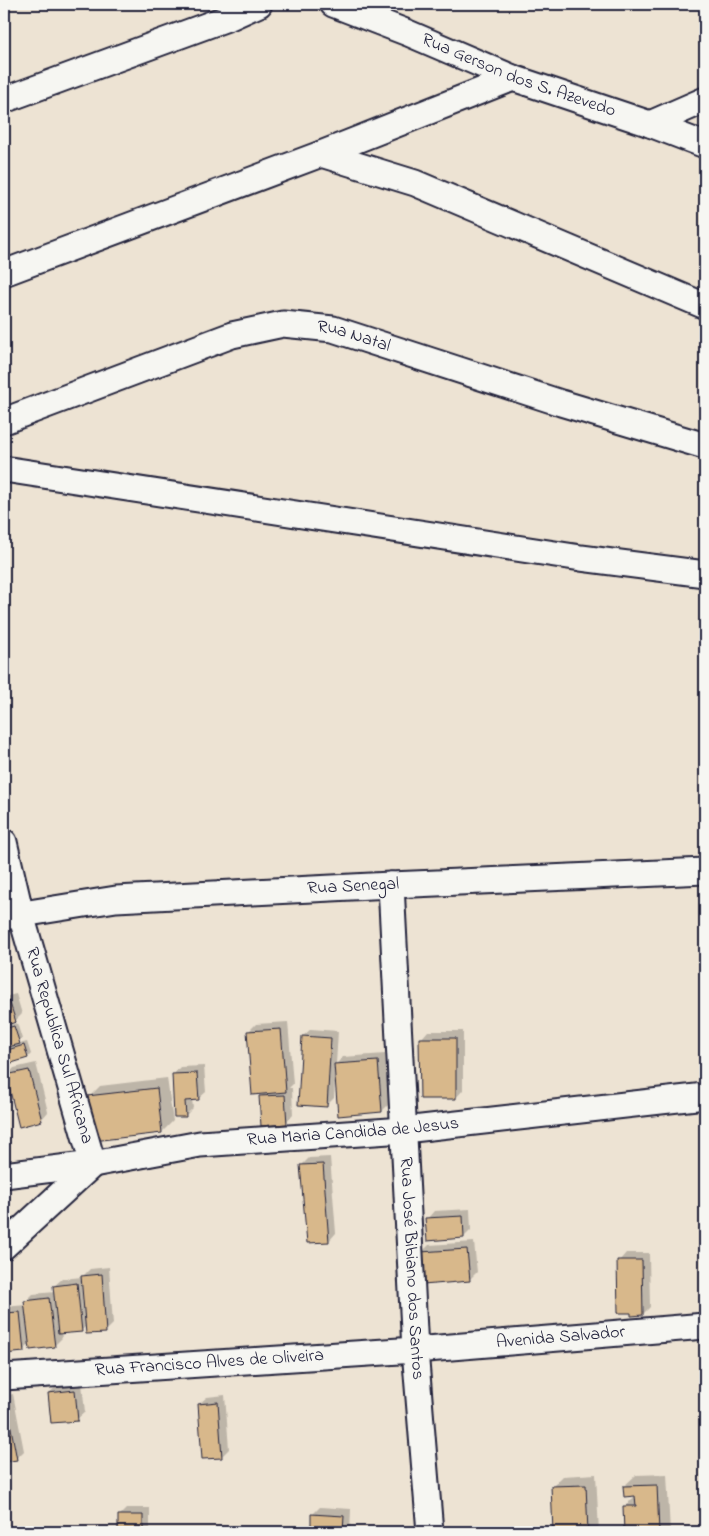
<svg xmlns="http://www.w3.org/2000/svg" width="709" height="1536" font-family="'Indie Flower',sans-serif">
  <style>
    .shadow { fill: #0003 }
    .building { fill: #d8b88b; stroke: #22223b }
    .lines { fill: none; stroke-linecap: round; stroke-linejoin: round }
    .street-casing { stroke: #22223b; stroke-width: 29 }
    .street { stroke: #f6f6f2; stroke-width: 25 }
    .labels { text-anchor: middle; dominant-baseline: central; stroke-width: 4; stroke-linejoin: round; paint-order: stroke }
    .street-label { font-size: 18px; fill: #22223b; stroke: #f6f6f2 }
  </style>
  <rect width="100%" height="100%" fill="#ede3d3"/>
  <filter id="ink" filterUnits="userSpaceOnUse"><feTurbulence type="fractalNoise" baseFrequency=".02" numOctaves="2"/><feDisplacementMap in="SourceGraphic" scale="10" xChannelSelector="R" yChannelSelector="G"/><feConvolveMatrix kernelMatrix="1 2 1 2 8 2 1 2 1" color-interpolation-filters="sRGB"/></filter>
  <g filter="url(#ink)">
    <path class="shadow" d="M4,950L8,964L4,968Z
      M16,994L22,1014L15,1021L4,1024V997Z
      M288,1022L293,1084L289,1088H292L293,1115L286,1123L260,1097L264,1093L248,1032L256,1024Z
      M17,1023L22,1039L16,1045L27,1042L31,1054L28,1057L6,1063L4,1059V1051L9,1046L4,1047V1027Z
      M311,1029L338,1031L336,1064L343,1057L385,1054L389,1104L382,1111L337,1079H335L334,1098L326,1106L303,1036Z
      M428,1031H463V1090L456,1098L421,1039Z
      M36,1063L48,1112L41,1120L7,1076L14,1068Z
      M204,1066L206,1092L198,1099H192L193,1108L185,1116L173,1075L180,1067Z
      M167,1078L173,1121L162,1132L89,1097L100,1086Z
      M330,1157L336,1233L329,1241L301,1166L309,1158Z
      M470,1209L471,1230L464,1237L427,1219L434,1211Z
      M474,1242L477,1272L469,1280L421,1253L429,1245Z
      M626,1253H649L650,1307L643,1314L632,1311L619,1261Z
      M109,1267L113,1324L105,1332L87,1325L81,1331L61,1332L62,1338L54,1346L30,1344L24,1350L4,1352V1307L26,1305L25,1302L33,1294L55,1292L54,1286L62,1279L82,1277L90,1269Z
      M82,1383L85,1412L77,1419L49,1393L57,1386Z
      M13,1394L24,1451L16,1459L4,1461V1396Z
      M225,1395L229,1449L222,1456L199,1404L207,1397Z
      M596,1474L599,1532H554L552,1487L563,1476Z
      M667,1474L670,1532H625L624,1507L636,1495L624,1486L636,1475Z
      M320,1507L351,1509L350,1532H312V1515Z
      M127,1508H150V1532H119V1516Z
      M210,1531V1532H181H182Z"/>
    <path class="building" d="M9,1000L16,1022L4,1026V1002Z
      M14,1026L20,1044L4,1048V1029Z
      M281,1029L286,1092L252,1095L247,1031Z
      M302,1036L331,1038L327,1107L298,1105Z
      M419,1038H456V1099H420Z
      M24,1045L28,1058L5,1065L4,1051Z
      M378,1061L382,1112L338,1116L334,1064Z
      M29,1070L42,1121L19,1127L6,1075Z
      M197,1073L199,1100L185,1101L186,1117H174L172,1074Z
      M157,1088L162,1133L93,1141L87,1096Z
      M285,1095L287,1124L261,1126L259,1096Z
      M323,1164L329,1242L307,1243L300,1165Z
      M463,1216L464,1238L427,1241L425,1218Z
      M467,1249L470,1281L423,1285L420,1252Z
      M617,1260H642L643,1315L631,1316V1313H618Z
      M102,1274L106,1333L86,1334L81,1276Z
      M77,1283L82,1332L58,1334L53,1286Z
      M49,1298L55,1347L30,1350L24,1301Z
      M20,1312L24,1352L4,1354V1313Z
      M75,1390L78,1421L51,1423L48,1393Z
      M4,1401H6L17,1460L4,1462Z
      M218,1402L222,1458L202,1459L198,1404Z
      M586,1485L588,1532H553L551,1486Z
      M657,1485L659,1532H624L623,1506H636L635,1496L624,1497L623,1486Z
      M311,1514L344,1516L343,1532H311Z
      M118,1515H143V1532H118Z"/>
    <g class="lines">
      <defs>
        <g id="street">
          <path id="s1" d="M333,4L408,33L513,78L650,124L705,145"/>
          <path d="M4,100L230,17L259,4"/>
          <path d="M650,124L705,100"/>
          <path d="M321,154L415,183L705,306"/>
          <path d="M4,273L321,154L513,78"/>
          <path id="s2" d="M4,421L232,335L283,324L333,329L561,403L705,446"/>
          <path d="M4,469L581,558L705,574"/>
          <path id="s3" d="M4,842L21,915L93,1164L4,1246"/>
          <path id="s4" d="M391,885L415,1350L430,1532"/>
          <path id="s5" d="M4,917L116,899L391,885L705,871"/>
          <path id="s6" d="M4,1175L93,1164L200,1144L404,1130L705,1096"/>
          <path id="s7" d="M4,1377L415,1350L705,1326"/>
        </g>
      </defs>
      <use href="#street" class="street-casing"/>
      <use href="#street" class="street"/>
    </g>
  </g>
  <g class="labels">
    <g class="street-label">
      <text stroke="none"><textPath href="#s1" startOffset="199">Rua Gerson dos S. Azevedo</textPath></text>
      <text stroke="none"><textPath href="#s2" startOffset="368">Rua Natal</textPath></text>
      <text stroke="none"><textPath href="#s5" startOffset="351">Rua Senegal</textPath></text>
      <text stroke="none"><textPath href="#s3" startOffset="211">Rua Republica Sul Africana</textPath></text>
      <text stroke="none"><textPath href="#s6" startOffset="352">Rua Maria Candida de Jesus</textPath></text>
      <text stroke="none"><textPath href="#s4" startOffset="384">Rua José Bibiano dos Santos</textPath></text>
      <text stroke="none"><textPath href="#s7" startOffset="558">Avenida Salvador</textPath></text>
      <text stroke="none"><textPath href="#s7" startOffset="206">Rua Francisco Alves de Oliveira</textPath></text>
    </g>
  </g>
  <rect width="709" height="1536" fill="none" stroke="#f6f6f2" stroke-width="20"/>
  <rect x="10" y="10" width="689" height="1516" fill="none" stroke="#22223b" stroke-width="2" filter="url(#ink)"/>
</svg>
